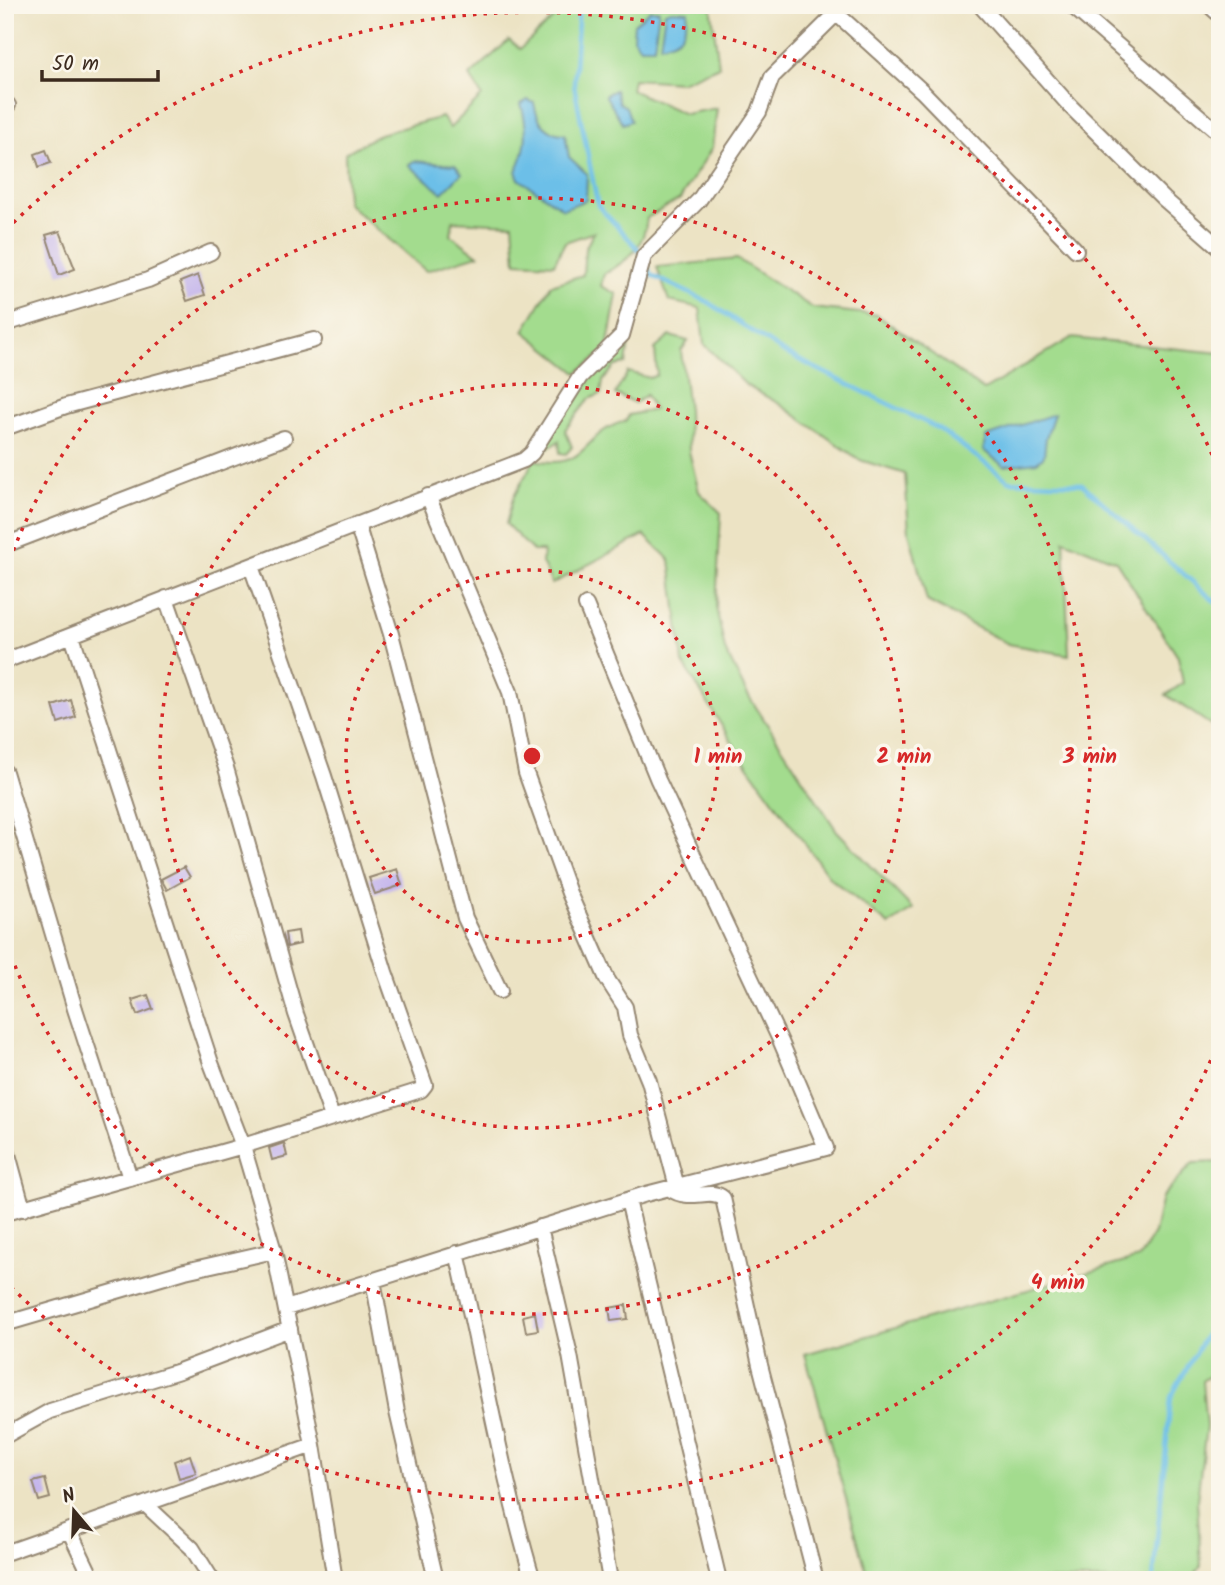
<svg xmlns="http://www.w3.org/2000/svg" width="1225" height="1585" font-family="Kalam,sans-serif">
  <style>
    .green { fill: #a3dc8e; stroke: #6f8356; stroke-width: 2 }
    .water { fill: #6cbfe8; stroke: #547483; stroke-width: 2 }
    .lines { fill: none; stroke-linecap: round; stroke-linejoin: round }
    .stream { stroke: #6cbfe8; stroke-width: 4.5 }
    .building { fill: #c5b6ec }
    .minor-casing { stroke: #948671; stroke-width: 18 }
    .minor { stroke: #fff; stroke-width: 14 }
    .ring { fill: none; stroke: #d62828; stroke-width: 3.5; stroke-dasharray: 3.5 7 }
    .centre { fill: #d62828; stroke: #fbf7ec; stroke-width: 3.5 }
    .ring-label { font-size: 21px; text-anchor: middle; font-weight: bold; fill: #d62828; stroke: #fbf7ec; stroke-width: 7; stroke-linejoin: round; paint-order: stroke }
  </style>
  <rect width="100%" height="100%" fill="#fbf7ec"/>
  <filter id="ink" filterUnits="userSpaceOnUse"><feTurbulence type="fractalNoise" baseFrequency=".0143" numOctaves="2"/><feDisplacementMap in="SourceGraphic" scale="14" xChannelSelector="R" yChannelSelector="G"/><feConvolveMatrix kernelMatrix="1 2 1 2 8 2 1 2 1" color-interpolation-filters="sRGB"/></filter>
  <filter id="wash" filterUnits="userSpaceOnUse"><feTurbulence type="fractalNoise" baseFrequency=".00686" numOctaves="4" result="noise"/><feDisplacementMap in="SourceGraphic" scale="28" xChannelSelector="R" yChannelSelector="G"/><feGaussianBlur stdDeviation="1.57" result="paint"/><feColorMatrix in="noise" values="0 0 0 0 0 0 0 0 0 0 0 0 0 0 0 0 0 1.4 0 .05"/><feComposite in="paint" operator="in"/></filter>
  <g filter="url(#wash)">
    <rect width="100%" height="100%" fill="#ece3c4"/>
    <path class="green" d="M568,5H711L719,66L681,82L633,79L631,90L685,114L717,108L712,148L680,199L647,218C644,248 629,260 604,274L601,286L617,294L607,349L577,373L524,331L551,285L583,275L585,249L594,232L565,242L554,264L516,262L513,224L453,221L451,235L478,255L426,271L347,203L345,153L380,134L442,117L450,128L482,96L470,76L509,40L520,49Z
      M737,259L813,308L877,315L984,390L1071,338L1220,353V731L1166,695L1183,683L1178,657L1116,561L1064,540L1069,655L1008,644L927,601L909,532L905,474L860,460L778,403L747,386L704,344L700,308L669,301L657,267Z
      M670,336L688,341L681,351L688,410L689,451L699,492L721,513L716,607L725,650L746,692L837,831L913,909L889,925L830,878L738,752L683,663L670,560L644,535L552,584L542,563L543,551H533L506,524L513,498L534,460C592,471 579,433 626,421L629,415L654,410L646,395L635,403L615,394L628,372L650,378L657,375L655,349Z
      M629,341L626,364L615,366L603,381L601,394L589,399L565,430L572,447L566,454L560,453L559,441L547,449L544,446L584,379Z
      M1220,1162V1369L1202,1381L1206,1427L1197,1500L1201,1565L1191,1580H869L805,1354L1139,1258L1154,1233L1162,1197L1193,1163Z"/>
    <path class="water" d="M650,10H659L654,47H640L633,38L634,24Z
      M671,10L688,11C685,33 683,40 660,45L665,12Z
      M615,90L619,103L626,107L631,121L623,124L605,95Z
      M528,100L534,103C537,121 545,134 565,134L569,157L587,174L586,200L563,209L519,179L516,171C528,149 528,128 521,104Z
      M414,161L455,165L462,173L442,193L409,165Z
      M1054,414L1046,438L1044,456L1037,462L1004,466L983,450L986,437Z"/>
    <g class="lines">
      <path class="stream" d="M579,5L574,85L598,206L643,254
        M646,262L651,275L708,302L783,352L939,429L1009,481L1082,484L1220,606
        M1153,1580L1171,1397L1220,1309"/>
    </g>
    <g id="blocks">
      <path class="building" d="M46,150L51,163L39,167L35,154Z
        M60,231L75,269L59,275L46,235Z
        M198,275L205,295L187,301L180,282Z
        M71,700L76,717L58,723L53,706Z
        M184,867L190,877L167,890L161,879Z
        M397,869L402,885L375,894L369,878Z
        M298,931L300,944L287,947L285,933Z
        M148,995L153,1009L137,1015L132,1000Z
        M284,1143L287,1156L272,1160L269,1148Z
        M626,1305L628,1319L611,1321L609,1308Z
        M535,1313L538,1330L526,1332L523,1316Z
        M190,1455L196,1473L179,1478L174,1461Z
        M45,1479L50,1498L39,1501L33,1482Z"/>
    </g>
  </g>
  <g filter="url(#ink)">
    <use href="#blocks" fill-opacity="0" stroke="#948671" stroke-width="2"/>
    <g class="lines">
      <defs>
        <path id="minor" d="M980,5L1071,107L1164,199L1220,248
          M1071,5L1220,134
          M1209,5L1220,15
          M837,14L922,91L1076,250
          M5,106L8,105
          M5,324L148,280L211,252
          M5,428L66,406L314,340
          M428,496L510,692L526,773L569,893L607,979L625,1007L630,1035L649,1081L677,1187
          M357,524L391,634L465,918L500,991
          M5,545L284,438
          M166,598L226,768L296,1014L332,1117
          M72,636L211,1063L243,1146L274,1251L313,1445L335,1580
          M5,661L524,460L532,453L580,377L622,335L644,256L699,200L759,112L772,77L845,5
          M5,772L75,1009L130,1178
          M5,1143L23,1209
          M670,1189C690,1203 710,1187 723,1198L760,1365L816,1580
          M628,1200L719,1580
          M5,1213L243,1146L421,1090L425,1085L385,972L324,776L251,566
          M540,1227L570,1355L610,1580
          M457,1253C483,1362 501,1473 533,1580
          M373,1280L397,1412L436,1580
          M286,1308L646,1194L826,1148L781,1042L658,780L586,605
          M8,1323L185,1271L274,1251
          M5,1436L50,1411L179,1371L290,1329
          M145,1504L192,1548L212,1580
          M69,1530L93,1580
          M5,1553L313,1445"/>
      </defs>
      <use href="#minor" class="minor-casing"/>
      <use href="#minor" class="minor"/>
    </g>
  </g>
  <g class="ring">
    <circle cx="532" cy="756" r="186"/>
    <circle cx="532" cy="756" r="372"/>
    <path d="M6 570A558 558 0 1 1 6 942"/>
    <path d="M1219 1041A744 744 0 0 1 6 1282M6 230A744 744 0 0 1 1219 471"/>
  </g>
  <circle cx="532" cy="756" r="10" class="centre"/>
  <g class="ring-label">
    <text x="718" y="763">1 min</text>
    <text x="904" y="763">2 min</text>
    <text x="1090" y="763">3 min</text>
    <text x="1058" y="1289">4 min</text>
  </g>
  <rect width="1225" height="1585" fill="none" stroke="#fbf7ec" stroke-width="28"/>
  <g transform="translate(74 1511) rotate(341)" stroke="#fbf7ec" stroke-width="5" paint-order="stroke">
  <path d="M0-5L12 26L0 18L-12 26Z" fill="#3b2a1e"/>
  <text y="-10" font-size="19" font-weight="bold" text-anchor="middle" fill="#3b2a1e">N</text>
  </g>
  <path d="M42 70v10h116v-10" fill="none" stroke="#3b2a1e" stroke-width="3.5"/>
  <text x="52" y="70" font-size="21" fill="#3b2a1e" stroke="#fbf7ec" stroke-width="5" paint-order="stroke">50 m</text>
</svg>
